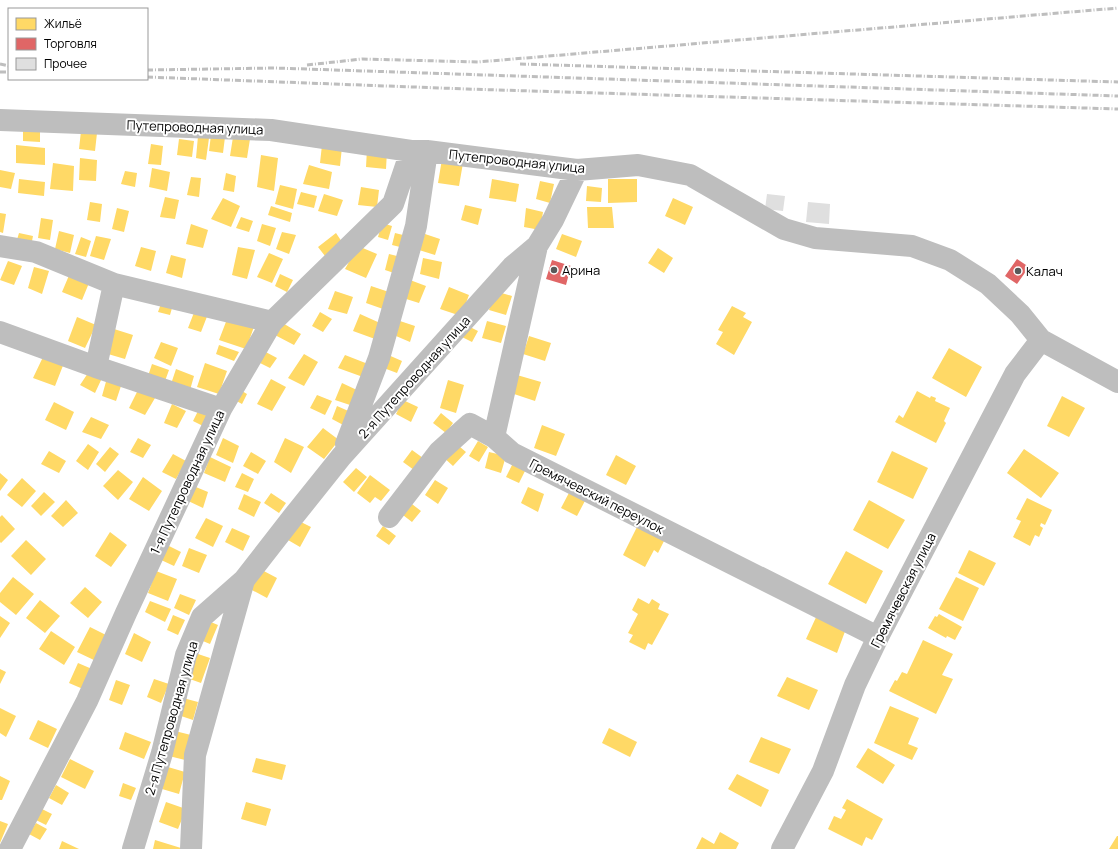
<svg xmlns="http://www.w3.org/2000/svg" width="1118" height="849" font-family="Manrope,sans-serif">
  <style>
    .homes { fill: #ffd966 }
    .shops { fill: #e06666 }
    .building { fill: #dfdfdf }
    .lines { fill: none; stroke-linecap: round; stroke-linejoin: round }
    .minor { stroke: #bebebe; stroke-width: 22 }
    .rail { stroke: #bebebe; stroke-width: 3; stroke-dasharray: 6 2 1 2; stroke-linecap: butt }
    .poi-dot { fill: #595959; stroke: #fff; stroke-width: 1.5 }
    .labels { text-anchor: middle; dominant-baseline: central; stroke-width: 4; stroke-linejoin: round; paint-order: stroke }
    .street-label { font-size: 13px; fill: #000; stroke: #fff }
    .poi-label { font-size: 13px; fill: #000; stroke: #fff; text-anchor: start }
  </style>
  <rect width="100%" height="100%" fill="#fff"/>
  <path class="homes" d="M23,128L40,129V142L23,141Z
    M81,131L97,133L95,151L79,149Z
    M211,135L225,137L223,153L209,151Z
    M198,136L209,138L206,160L196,158Z
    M233,137L250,139L247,158L230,156Z
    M179,139L194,141L192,157L177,155Z
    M151,144L163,146L161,165L148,164Z
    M16,145L45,148V165L16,163Z
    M322,145L342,147L340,166L320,163Z
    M367,149L387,151L386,169L366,167Z
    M261,155L278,158L274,191L257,187Z
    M80,158L97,160L96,181L79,180Z
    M442,159L463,163L459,186L438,183Z
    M53,163L74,166L73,191L50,189Z
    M309,165L332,172L329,189L303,184Z
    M152,168L170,172L167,191L149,187Z
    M0,170L15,173L11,189L0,187Z
    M125,171L137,173L135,187L121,184Z
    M226,173L236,176L234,192L223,190Z
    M191,177L201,178L199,197L187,195Z
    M19,179L45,182L44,196L18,193Z
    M492,179L519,184L516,202L489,198Z
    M608,179H637V202L608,203Z
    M540,181L554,184L550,203L536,199Z
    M280,185L297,189L293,209L275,204Z
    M587,186L602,188L601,202L586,201Z
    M361,187L379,190L377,207L358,205Z
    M301,192L317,196L314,208L297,204Z
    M324,194L343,200L337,216L318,211Z
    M165,197L179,200L175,219L160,217Z
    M223,198L240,206L231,227L211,219Z
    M673,198L693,207L685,225L665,216Z
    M90,202L102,204L100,222L87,220Z
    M465,205L482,209L478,225L461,220Z
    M271,206L292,213L290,222L268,215Z
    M587,207H612L614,228H588Z
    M117,208L129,211L124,232L112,229Z
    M526,208L543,212L540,230L524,227Z
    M0,213L6,214L3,233L0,232Z
    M241,217L253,221L249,232L236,228Z
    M41,218L53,220L50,240L38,238Z
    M382,223L392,226L388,240L378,237Z
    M191,224L208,230L203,248L186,244Z
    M262,224L276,228L270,246L257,241Z
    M59,231L74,235L70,253L55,249Z
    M282,232L296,235L289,254L276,249Z
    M19,233L33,236L31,246L16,243Z
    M336,233L342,242L325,256L318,247Z
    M395,233L407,236L404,248L392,245Z
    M425,234L440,239L435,255L419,250Z
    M562,234L582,241L576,257L556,249Z
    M96,236L111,239L104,260L90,256Z
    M81,237L91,241L86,257L75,254Z
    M358,246L377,254L366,278L345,269Z
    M141,247L156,251L151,271L135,266Z
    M238,247L255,250L247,279L232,275Z
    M658,248L673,258L664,273L648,263Z
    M269,253L283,259L272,283L257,277Z
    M389,254L401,257L397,274L385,270Z
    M171,255L186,259L182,278L166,273Z
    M423,258L442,262L439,279L420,274Z
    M8,261L22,266L14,285L0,280Z
    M34,267L49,271L42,294L28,288Z
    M70,273L89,283L82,300L62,292Z
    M280,274L293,280L287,292L275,286Z
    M410,280L426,286L419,303L403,298Z
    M371,286L389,292L383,309L366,303Z
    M449,287L469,295L461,316L440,309Z
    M335,291L353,297L347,314L328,309Z
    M495,291L512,296L506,315L489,310Z
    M163,298L174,301L170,315L158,312Z
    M732,306L746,313L743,317L752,322L734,355L716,344L723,332L718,330Z
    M195,310L208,314L201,332L188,328Z
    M320,312L332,319L323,332L312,326Z
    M229,314L255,324L246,349L219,340Z
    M360,314L380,323L375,339L353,331Z
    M77,317L96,325L85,348L68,341Z
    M400,321L415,326L410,342L396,336Z
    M487,321L506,326L501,343L482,338Z
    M281,322L301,334L294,345L273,334Z
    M464,324L478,331L472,342L458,335Z
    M114,329L133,335L125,359L108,354Z
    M529,336L551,343L545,361L523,354Z
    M161,342L178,348L171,366L154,358Z
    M219,345L239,352L234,361L216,354Z
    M949,348L982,367L966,397L932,378Z
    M262,350L277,358L270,368L254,360Z
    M304,354L318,362L304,386L288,378Z
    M386,354L402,361L397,373L381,367Z
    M345,355L368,364L363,377L338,368Z
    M43,357L64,363L55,386L33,378Z
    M205,363L227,371L219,394L197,387Z
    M152,364L169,370L165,381L148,376Z
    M176,369L194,376L190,390L171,384Z
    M90,370L102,378L95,393L80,385Z
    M517,375L541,382L535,401L511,393Z
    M107,378L122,383L116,401L102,396Z
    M271,379L286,387L272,411L257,404Z
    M448,380L464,385L456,413L440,408Z
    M342,383L359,391L353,406L335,400Z
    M237,388L247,394L242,404L231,398Z
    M138,390L155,398L145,415L129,408Z
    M917,391L930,398L931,396L936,398L935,401L950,408L944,421L946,423L936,443L895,422L899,415L903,418Z
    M317,395L332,401L325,415L310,408Z
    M1062,396L1085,408L1069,437L1047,426Z
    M403,400L418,407L411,422L396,414Z
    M54,402L74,412L66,430L45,420Z
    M172,404L186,411L177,428L164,423Z
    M337,406L353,413L347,427L332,419Z
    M199,409L210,415L205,427L193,421Z
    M441,413L453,423L446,433L433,423Z
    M91,417L109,425L101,439L82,432Z
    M542,425L565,434L556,456L534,448Z
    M323,428L339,440L324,459L307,447Z
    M138,438L151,445L143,458L130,452Z
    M223,438L239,446L233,463L216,455Z
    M285,438L304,447L291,473L274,462Z
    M478,441L488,447L479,462L469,456Z
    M454,442L466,452L453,466L442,456Z
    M88,444L99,452L88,470L76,461Z
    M110,447L119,454L105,472L96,464Z
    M1024,449L1059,473L1041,498L1007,473Z
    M412,450L423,458L414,470L403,462Z
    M49,451L66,461L59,473L41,464Z
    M892,451L928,468L913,499L877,482Z
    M251,452L266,461L258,474L243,466Z
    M489,452L506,456L501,473L485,468Z
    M173,454L186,461L176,479L162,472Z
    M616,455L636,466L626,485L606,475Z
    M210,457L231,467L225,482L204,473Z
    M514,461L527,467L519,483L506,477Z
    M356,468L367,477L354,492L343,482Z
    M118,470L133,482L118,500L103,486Z
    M0,473L8,480L0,491Z
    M242,473L254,479L248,492L235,487Z
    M370,475L390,490L381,501L375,497L370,503L357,493Z
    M143,477L162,491L149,511L129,499Z
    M22,478L36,491L22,507L7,495Z
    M435,480L448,488L438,504L425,495Z
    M191,485L208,492L203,508L184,499Z
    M528,487L544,494L538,512L521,503Z
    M571,489L587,497L577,516L561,508Z
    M44,492L55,502L41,516L31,506Z
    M271,493L286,503L279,513L264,503Z
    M244,494L261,502L254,517L238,509Z
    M1027,498L1052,510L1045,525L1041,523L1040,526L1043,528L1039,537L1035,535L1030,546L1013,537L1021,521L1016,519Z
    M66,500L78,513L63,527L51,516Z
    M869,500L905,520L888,549L853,530Z
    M408,501L421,511L412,522L399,512Z
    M2,515L15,529L1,543L0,542V517Z
    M206,518L223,526L213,547L195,538Z
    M299,521L311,527L300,547L288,540Z
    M383,526L396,536L389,545L376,536Z
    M637,527L664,541L658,553L654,550L645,567L623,555Z
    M232,528L250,536L243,551L225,542Z
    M110,532L127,545L111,567L95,556Z
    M26,540L46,559L31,575L11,556Z
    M165,544L181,552L174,566L159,559Z
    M189,548L207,555L199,573L182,566Z
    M969,550L996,563L984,586L958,573Z
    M846,551L883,571L866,604L828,584Z
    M260,569L277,578L267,598L250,589Z
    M156,571L177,579L168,601L148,593Z
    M13,577L34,594L16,615L0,602V593Z
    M956,577L979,588L963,621L939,609Z
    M85,587L102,602L88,618L70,603Z
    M180,594L196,600L189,615L174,608Z
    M638,598L649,604L652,599L660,604L658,609L669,614L652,645L648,643L645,650L629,642L633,635L628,633L638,614L632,610Z
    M40,600L60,616L45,633L26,618Z
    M150,601L171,609L165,622L145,612Z
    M818,613L847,626L837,653L806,639Z
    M939,614L962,627L955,640L947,636L946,638L928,628L935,616L937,617Z
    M173,615L185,620L178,635L167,630Z
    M0,616L10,623L0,638Z
    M206,620L218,625L210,644L198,639Z
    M90,627L108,636L96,661L77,652Z
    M51,631L75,647L64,665L39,649Z
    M134,633L151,642L142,662L125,654Z
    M923,640L953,654L942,675L953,679L936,714L889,691L895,680L897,681L902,672L907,674Z
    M195,653L210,658L201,683L187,678Z
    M78,663L92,669L83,689L69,683Z
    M0,669L6,672L0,684Z
    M787,677L818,690L809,710L777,696Z
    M154,679L169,684L161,703L147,697Z
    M116,680L130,685L122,705L109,700Z
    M183,698L198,702L193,720L178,715Z
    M890,706L919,718L908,744L918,748L912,760L874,743Z
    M0,708L16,716L6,737L0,733Z
    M38,720L57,729L48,748L29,739Z
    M609,728L637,742L630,757L602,743Z
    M175,731L191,735L185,760L169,756Z
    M125,732L151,742L144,759L119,749Z
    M761,737L791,749L779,774L749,762Z
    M868,748L895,765L883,784L856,767Z
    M256,758L286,765L282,780L252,772Z
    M70,759L94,771L85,789L61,777Z
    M168,767L185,772L179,794L162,789Z
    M737,774L769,790L761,807L728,789Z
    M0,776L10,781L2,800H0Z
    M123,783L136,788L131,800L119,796Z
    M56,785L69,793L62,805L49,798Z
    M847,799L883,819L872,840L866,837L862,846L828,829L834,816L841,819L846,810L842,808Z
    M166,802L186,809L178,829L159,822Z
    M246,802L271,809L266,826L241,819Z
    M40,808L52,814L46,825L34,819Z
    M0,821L8,824L0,843Z
    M36,823L47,829L40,840L29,834Z
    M720,832L739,843L736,849H696L702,837L714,844Z
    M1117,836H1118V849H1109Z
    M155,840L181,848V849H153Z
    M62,841L79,849H59Z"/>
  <path class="shops" d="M1017,259L1029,267L1017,284L1005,276Z
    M552,260L571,266L566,285L546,279Z"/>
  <path class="building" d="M767,194L785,196L783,211L765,209Z
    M808,202L830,204L829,224L806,222Z"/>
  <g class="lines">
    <path class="minor" d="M0,120L271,130L411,151H427L577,170L638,165L690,175L784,229L815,238L912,246L950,260L988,284L1020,314L1041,340L1118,382
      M0,246L36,252L114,284L272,322
      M537,246L494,437L512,453L878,637
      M114,284L96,367L221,409
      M0,332L96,367
      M346,444L379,358L416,226L427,151
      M389,517L439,452L470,424L494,437
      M10,849L87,701L126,613L221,409L272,322L393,204L411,151
      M133,849L162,753L186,655L202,617L244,580
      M191,849L195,755L244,580L293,517L341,457L512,267L537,246L553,220L577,170
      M782,849L823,771L855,685L878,637L1015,374L1041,340"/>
    <path class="rail" d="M0,64L9,66
      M520,64L1118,82
      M307,65L362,59L478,62L1118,8
      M147,70L275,68L1118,96
      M0,72H9
      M147,77L467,89L1118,109"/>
  </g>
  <g class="poi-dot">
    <circle cx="554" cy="270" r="4"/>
    <circle cx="1018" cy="271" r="4"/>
  </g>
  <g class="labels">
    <g class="street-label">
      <text transform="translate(195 127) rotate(2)">Путепроводная улица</text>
      <text transform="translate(517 161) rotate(6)">Путепроводная улица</text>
      <text transform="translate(414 377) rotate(-48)">2-я Путепроводная улица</text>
      <text transform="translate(187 482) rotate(-65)">1-я Путепроводная улица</text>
      <text transform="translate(597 496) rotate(27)">Гремячевский переулок</text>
      <text transform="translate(903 590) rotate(-63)">Гремячевская улица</text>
      <text transform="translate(171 718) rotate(-74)">2-я Путепроводная улица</text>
    </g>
    <g class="poi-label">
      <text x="562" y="270">Арина</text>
      <text x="1026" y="271">Калач</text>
    </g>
  </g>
  <rect x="8" y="8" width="140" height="72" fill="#ffffff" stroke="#999999"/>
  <rect x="16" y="18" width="20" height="12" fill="#ffd966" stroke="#999999"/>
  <text x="44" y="28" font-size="12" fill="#000000">Жильё</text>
  <rect x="16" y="38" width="20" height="12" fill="#e06666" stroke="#999999"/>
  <text x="44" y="48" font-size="12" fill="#000000">Торговля</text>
  <rect x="16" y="58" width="20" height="12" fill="#dfdfdf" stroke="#999999"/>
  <text x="44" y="68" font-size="12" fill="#000000">Прочее</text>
</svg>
